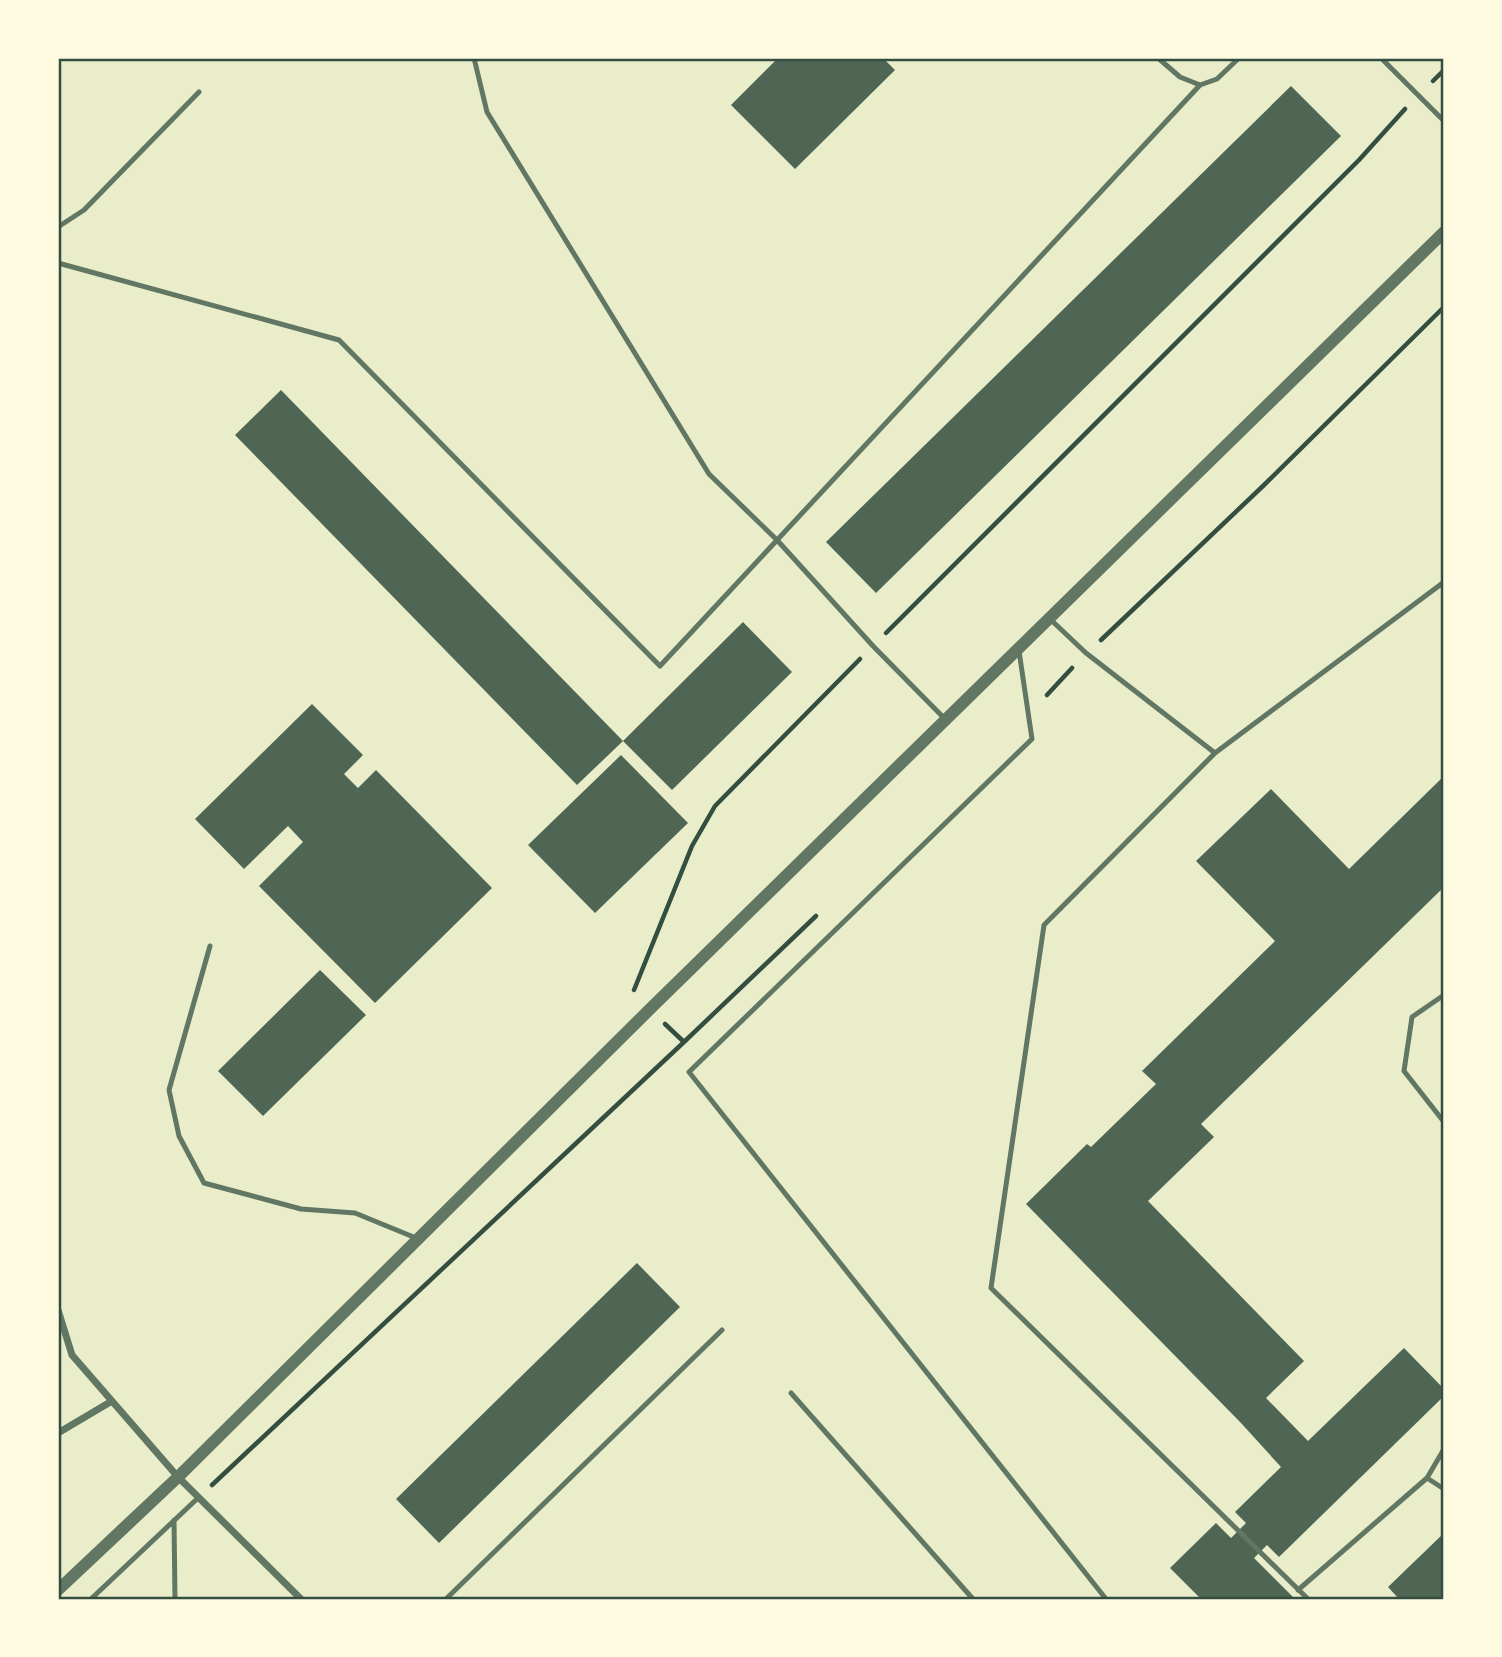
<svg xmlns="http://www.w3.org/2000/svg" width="1502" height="1657" font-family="'Libre Baskerville',serif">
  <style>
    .building { fill: #4f6655 }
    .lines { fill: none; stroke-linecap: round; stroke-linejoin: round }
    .path { stroke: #344e41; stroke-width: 4.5 }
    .service { stroke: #617663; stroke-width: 5 }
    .minor { stroke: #617663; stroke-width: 7 }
    .tertiary { stroke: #617663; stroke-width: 12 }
    .neatline { fill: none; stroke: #344e41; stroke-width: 2.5 }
  </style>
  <rect width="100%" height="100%" fill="#e9edc9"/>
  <path class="building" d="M778,58H883L895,70L795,169L731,105Z
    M1291,86L1341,136L876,593L826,542Z
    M281,390L623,741L577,785L235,435Z
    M743,622L792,672L672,790L623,741Z
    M312,704L363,755L344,774L358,788L376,770L492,888L375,1003L259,886L303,842L288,826L244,869L195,819Z
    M621,755L688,823L595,913L528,845Z
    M1444,776V887L1201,1124L1214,1137L1148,1201L1304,1361L1266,1398L1308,1441L1404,1348L1444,1389V1396L1279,1557L1267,1545L1254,1558L1295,1599H1201L1170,1568L1216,1523L1231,1538L1246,1523L1235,1512L1281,1467L1241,1423L1026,1204L1087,1144L1091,1147L1156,1084L1142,1071L1275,941L1196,861L1271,789L1349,869Z
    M320,970L366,1015L263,1116L218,1071Z
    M637,1263L680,1307L439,1543L396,1499Z
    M1444,1533V1599H1399L1388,1587Z"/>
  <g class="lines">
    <path class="path" d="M1433,81L1444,70
      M886,633L1359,160L1405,109
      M1101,640L1263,486L1444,307
      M1047,695L1072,668
      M634,990L692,846L715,806L860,659
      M665,1024L684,1042L816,916
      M212,1485L684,1042"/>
    <path class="service" d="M474,58L487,112L709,474L777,540L873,646L944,718
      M1158,58L1180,77L1200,85L1217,79L1239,58
      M1381,58L1444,121
      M58,227L84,210L199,92
      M58,263L339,340L660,666L1200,85
      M1050,619L1086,653L1215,753L1444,582
      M1019,651L1032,739L689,1072L1106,1599
      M1215,753L1044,925L991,1288L1308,1599
      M210,946L169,1090L179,1136L204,1183L301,1209L355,1213L416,1238
      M1444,995L1412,1017L1404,1071L1444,1122
      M791,1393L973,1599
      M1427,1478L1444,1449
      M174,1520L175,1599
      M1298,1590L1427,1478L1444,1489
      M91,1599L199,1497
      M446,1599L722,1330"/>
    <path class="minor" d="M58,1310L72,1355L178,1477L301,1599
      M58,1433L112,1401"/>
    <path class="tertiary" d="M58,1590L178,1477L650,1009L1444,232"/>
  </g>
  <rect width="1502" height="1657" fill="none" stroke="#fefae0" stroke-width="119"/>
  <rect x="60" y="60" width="1382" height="1538" class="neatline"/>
</svg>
